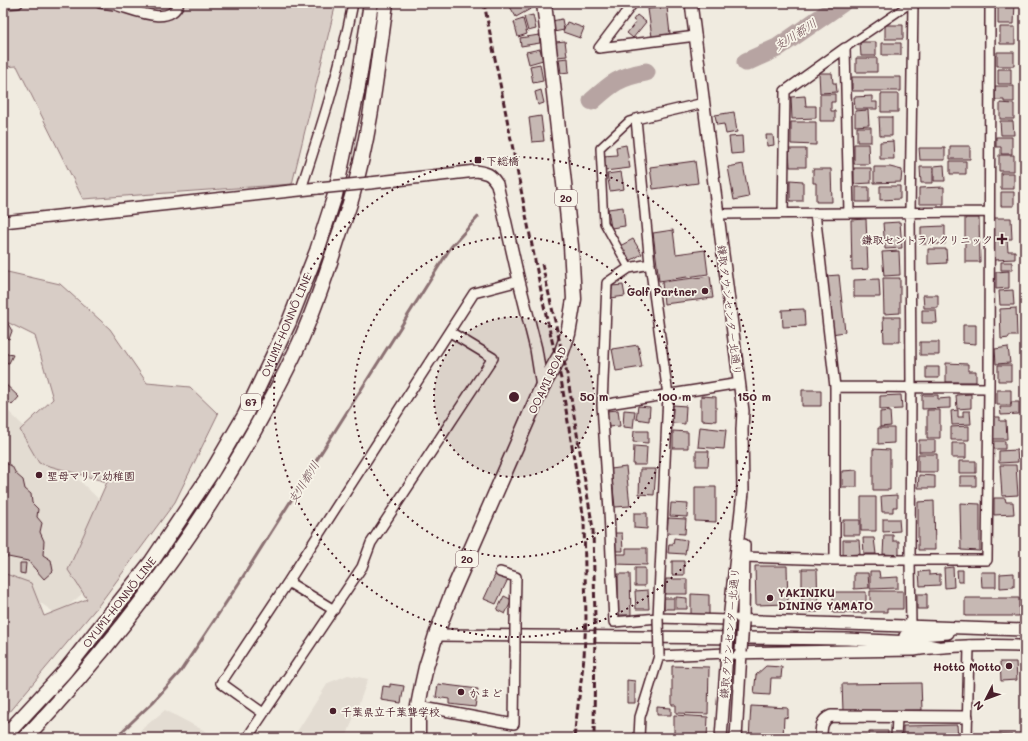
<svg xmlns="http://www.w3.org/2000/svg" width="1028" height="741" font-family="Mali,'Klee One',sans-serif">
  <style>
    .built { fill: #e3dcd2 }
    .green { fill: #d8cdc6; stroke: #917678 }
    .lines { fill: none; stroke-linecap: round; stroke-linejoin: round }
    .stream { stroke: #8b6f72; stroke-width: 3 }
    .river { stroke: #b7a4a2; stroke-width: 19 }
    .building { fill: #c6b8b3; stroke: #4a1f2b }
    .pedestrian-casing { stroke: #4a1f2b; stroke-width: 10 }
    .minor-casing { stroke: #4a1f2b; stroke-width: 12 }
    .tertiary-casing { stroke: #4a1f2b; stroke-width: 14 }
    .primary-casing { stroke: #4a1f2b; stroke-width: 17 }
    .pedestrian { stroke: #f7f3e8; stroke-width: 7 }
    .minor { stroke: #f7f3e8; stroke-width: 9 }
    .tertiary { stroke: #f7f3e8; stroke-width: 11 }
    .primary { stroke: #f7f3e8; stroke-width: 14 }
    .rail { stroke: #4a1f2b; stroke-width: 3; stroke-dasharray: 6 3; stroke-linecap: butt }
    .minor-bridge-casing { stroke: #4a1f2b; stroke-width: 12; stroke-linecap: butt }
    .tertiary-bridge-casing { stroke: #4a1f2b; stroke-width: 14; stroke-linecap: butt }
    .minor-bridge { stroke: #f7f3e8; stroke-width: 9 }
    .tertiary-bridge { stroke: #f7f3e8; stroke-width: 11 }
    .ring { fill: none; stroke: #4a1f2b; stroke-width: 2; stroke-dasharray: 2 4 }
    .poi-dot { fill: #4a1f2b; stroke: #f7f3e8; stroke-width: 1.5 }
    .labels { text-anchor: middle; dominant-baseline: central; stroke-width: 3.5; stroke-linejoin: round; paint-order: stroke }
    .shield { fill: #f7f3e8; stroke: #7e5f64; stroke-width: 1 }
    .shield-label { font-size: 10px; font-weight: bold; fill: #4a1f2b }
    .poi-label { font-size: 11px; font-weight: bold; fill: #4a1f2b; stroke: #f7f3e8; text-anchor: start }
    .street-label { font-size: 11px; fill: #4a1f2b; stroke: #f7f3e8 }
    .water-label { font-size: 12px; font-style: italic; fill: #704e55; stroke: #f7f3e8 }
    .centre { fill: #4a1f2b; stroke: #f7f3e8; stroke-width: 2 }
    .ring-label { font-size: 12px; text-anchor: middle; font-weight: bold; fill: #4a1f2b; stroke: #f7f3e8; stroke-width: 3.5; stroke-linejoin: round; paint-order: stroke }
  </style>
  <rect width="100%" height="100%" fill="#f0ebe0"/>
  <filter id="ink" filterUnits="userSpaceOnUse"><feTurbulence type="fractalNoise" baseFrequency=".025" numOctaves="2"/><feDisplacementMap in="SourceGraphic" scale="8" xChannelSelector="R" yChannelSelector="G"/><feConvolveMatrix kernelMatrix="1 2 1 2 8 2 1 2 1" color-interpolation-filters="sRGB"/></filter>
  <g filter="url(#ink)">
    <path class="built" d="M3,406L118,518L92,585L58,615L3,577Z
      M348,675L368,679L346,738H293L328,683Z
      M165,710L218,738H131Z"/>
    <path class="green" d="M3,3H336L292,184L83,199L17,66L3,67Z
      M3,271L60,284L110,329L147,383L190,387L218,414L175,502L98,606L3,719V573L31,583L44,616L87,599L68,570L107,482L39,463L20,430L53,399L35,336L3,320Z"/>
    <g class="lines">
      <path class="stream" d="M115,738L153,702L180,672L239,583L451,247L478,217"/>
      <path class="river" d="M746,62L777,48L842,3
        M592,101C612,83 619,77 646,72"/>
    </g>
    <path class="building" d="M513,3H532L534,7L516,17L509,5Z
      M998,3H1015L1014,24H998Z
      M667,7L670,34L652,37L648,9Z
      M533,15L536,29L528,31L524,17Z
      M637,15L646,22L633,38L627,33L636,22L633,20Z
      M523,19L527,34L518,37L514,22Z
      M562,19L564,30L554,32L552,21Z
      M567,22L584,28L580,38L563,32Z
      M885,25H903V39H885Z
      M1000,27H1015V44H1000Z
      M539,35L540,43L521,46L520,38Z
      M565,41L567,56L557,57L556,42Z
      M860,42H876V56H861Z
      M882,43H901V55H882Z
      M540,49L543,60L529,64L526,52Z
      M997,52H1014V66H997Z
      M568,58L569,72L561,73L559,59Z
      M856,58H877V72H856Z
      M540,64L543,81L533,83L530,66Z
      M998,69H1011V84H998Z
      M819,73H832L833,83H836L837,92L820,93Z
      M852,77H901V91H852Z
      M995,86H1014V102H1004V100H995Z
      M541,90L544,103L538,105L535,92Z
      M820,94H835V102H831V111H835V121H820Z
      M881,94H898V112H881Z
      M805,96L806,106H816V118L792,119L791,97Z
      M872,96V102H877V109H855L854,97Z
      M1000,103L1014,104V119H1000Z
      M868,110L869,125L855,126V111Z
      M734,112L737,132L726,134L724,124L717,125L715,115Z
      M541,116L544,141L532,142L529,118Z
      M879,117H892V136H880Z
      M1000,121H1013L1014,135H1001Z
      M791,122H816V145L791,144Z
      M857,127H871V142H857Z
      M766,135H773L774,145L767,146Z
      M742,136L743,153L731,154L729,137Z
      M996,137H1012V154H1001V147H996Z
      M893,141L894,159H880V142Z
      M854,144H868L869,164H854Z
      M626,145L630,168L605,171L603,156L617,155L616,147Z
      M950,146H970V159H950Z
      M919,148H945V160H920Z
      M789,149H806V167H790Z
      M999,155H1014V171H999Z
      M695,161L698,183L653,189L650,167Z
      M950,161H966V174H950Z
      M743,164L749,197L734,200L728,167Z
      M944,165L945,181H934V166Z
      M874,167H890L902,170L901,182L874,183Z
      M920,167H933V183H921Z
      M854,168H871V183L854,184Z
      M813,169H831L832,202H816V183H813Z
      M621,172L624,189L610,191L607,174Z
      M1001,173H1014V189H1001Z
      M790,180L803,181V201H790Z
      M880,186H900V199L880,200Z
      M856,187H869V202H856Z
      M944,187V204H919V188Z
      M1001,192H1014V206H1001Z
      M623,207L625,226L611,228L608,209Z
      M965,218H979L980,262H965Z
      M994,218H1011L1012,239H1007L1008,251H1015V259L994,260Z
      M866,219L868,269L852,270L851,220Z
      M900,222L902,248L885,249L883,223Z
      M945,226V244H921V227Z
      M673,230L676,254L705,250L708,274L659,281L653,233Z
      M633,239L642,254L630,261L620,246Z
      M928,249H946L947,263L928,264Z
      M899,251L900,275L884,276L882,252Z
      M1001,262H1012V270H1001Z
      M1009,271V288L996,289V272Z
      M839,275L845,332L831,334L825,276Z
      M710,276L713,298L664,304L662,282Z
      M883,278H900V313L884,314Z
      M879,279L880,297H854V280Z
      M623,285L625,296L611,298V291L612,290V286Z
      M1013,290L1014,305H1000L999,291Z
      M923,295H938V308H924Z
      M1016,308L1017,336H1009V338L1001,339L1000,309Z
      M804,309L805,326L783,327L782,310Z
      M922,310H936L937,323H922Z
      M883,317H900V342H884Z
      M3,320L7,322L12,331L9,339L4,337L3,340Z
      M963,325H976V344L963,343Z
      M920,342H939V355H920Z
      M638,345L642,367L616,371L612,349Z
      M1008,347L1010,363L996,364L995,349Z
      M3,353L13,355L9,363L3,362Z
      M946,363L968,364V371H976V382H946Z
      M998,365H1011V381H998Z
      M926,367H939V378H926Z
      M3,382L19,397L12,405L3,397Z
      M802,390H821V406H802Z
      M997,390H1011V405H997Z
      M971,394V408L957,409L956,395Z
      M901,395L902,409L880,410V396Z
      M922,395H938V399L950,398V408L922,409Z
      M701,396L716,397V421L701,420Z
      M1011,402H1019V414L1001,415L1000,407H1011Z
      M673,405L686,406L685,424L672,423Z
      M638,406L650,407L649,421L636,419Z
      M618,410L620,426L608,427L606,411Z
      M624,410L635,411L633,428L623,427Z
      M927,410H940V438H927Z
      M958,410V417H963V411H970L971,424L952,425L951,411Z
      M890,411L891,426L880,427V412Z
      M993,417H1000V421H1006L1007,439H993Z
      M969,426V440H951V427Z
      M700,427L726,430L724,449L698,447Z
      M878,428H894V443L878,444Z
      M634,431H648V443L633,442Z
      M673,431L688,432V448H673Z
      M919,440H935V452H919Z
      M992,441H1005V449H992Z
      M952,443H966V458H952Z
      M634,446L647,447L646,465H633Z
      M873,449L890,450V490H873Z
      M1017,450L1018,462L999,463V451Z
      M696,451H709L708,466H696Z
      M918,454H937V472H918Z
      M959,461H976V473H959Z
      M3,462L12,466L16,474L23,480L25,489L31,494L32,503L38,509L37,517L42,523L40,532L44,541L43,555L51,560L53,571L44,579L28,561L3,556Z
      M1000,465H1016L1018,495L1002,496Z
      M626,467L630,506L615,507L611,469Z
      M640,469H656L654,495L639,494Z
      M857,470V487H842V471Z
      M919,475L935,476V488H918Z
      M960,476H976V486H960Z
      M695,487H716V522L695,521Z
      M897,495V507H893V512H882L881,496Z
      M861,497H876V531H861Z
      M994,498H1005L1006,502H1013L1014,514L994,515Z
      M934,501L935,550H918V502Z
      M671,503L688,504L687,517L670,516Z
      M960,503L980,504V551L961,550Z
      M634,513H647V529L634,528Z
      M668,518L686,519L685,534L667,533Z
      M883,519H899L900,531L883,532Z
      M843,520H860V535H843Z
      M615,533H622L623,551H616Z
      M884,535H893V541H899V555L883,554Z
      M674,538L687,540L685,554L668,553L669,544H673Z
      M863,538H874L876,554H864Z
      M843,540H859L860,554L843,555Z
      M626,548H647V565L615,564L616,554H626Z
      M672,561H684V575H672Z
      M20,563H26L25,574L20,573Z
      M755,566H787L788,604L756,605Z
      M953,567L954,587L945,588L944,568Z
      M635,568H645V586H635Z
      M802,569H817L818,612H802Z
      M957,570H963V582H958Z
      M870,571H879L880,578L898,577V588L870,589Z
      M929,571V575L940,574V585L920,586L919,572Z
      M981,572H996V587H982Z
      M496,573L508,579L496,604L484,599Z
      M854,573H868L869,588L854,589Z
      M1014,573V587L1000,588V574Z
      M618,574H630L631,615H618Z
      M666,579H687V594H665Z
      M648,590L649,609H636L635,591Z
      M870,591H903V609H887V612H870Z
      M833,592H866V613H833Z
      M691,594L709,595V615H691Z
      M917,594H927V609H917Z
      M504,596L512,600L505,614L497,610Z
      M676,597L687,598V609H676Z
      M664,598H674V609H664Z
      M965,598H1019V616H965Z
      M1000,662H1016L1017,680L1001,681Z
      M672,666L709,667L708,714L676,713V705H672Z
      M766,666L782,667L781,678H771L770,695L754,694L756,675Z
      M627,680L635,681V703H627Z
      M921,683L922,710L843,711L842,684Z
      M390,684L404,686L401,703L381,700L383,686L390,687Z
      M438,684L478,689L475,707L449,704V699L436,697Z
      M751,706L788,708V718L784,717L783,738H749Z
      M657,707L671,708V715H657Z
      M674,715L708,717L707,738H674Z
      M957,725L958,738H903V726Z
      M869,731H888V738H869Z
      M976,734L1012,735V738H976Z"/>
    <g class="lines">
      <defs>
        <path id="pedestrian" d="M845,48L911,3
          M629,268L604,223L600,148L629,121L636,119"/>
        <path id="minor" d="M100,3C105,4 110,4 115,5C132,9 170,28 179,3
          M633,3L599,48L696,36
          M3,4L18,3
          M845,48L849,213
          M301,189C321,128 341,67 353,3
          M783,213L785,91L845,48
          M815,213L835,387L989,388
          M718,214L988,212
          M650,264L629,268L607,283L602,405L609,511L614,622L658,618L729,620
          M602,405L740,383
          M743,557L835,560H987L989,388L990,3
          M835,560V387
          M500,572L516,577L515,625
          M288,582L334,610
          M658,618L668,395L650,264L636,119L704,103
          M911,626L910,560L911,387L910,212L913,3
          M418,706L514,724L515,652
          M263,713L221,683L288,582L474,293L519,281
          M247,738L362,567L371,543L493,358L450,332
          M639,738L640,717L659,656L727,653
          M896,738L897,717
          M967,738L969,645"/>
        <path id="tertiary" d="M691,3L743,411L742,430L743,492L729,620L1025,630
          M370,183L476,171C487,173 490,173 497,184L519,281L536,349L542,387
          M3,222L318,188
          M743,622L744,545
          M436,635L847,639L912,642L937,647
          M905,636L948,633
          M721,738L727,653L914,650C951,645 988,645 1025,646
          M736,738L741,652
          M821,738C821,728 821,720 831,716L967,717"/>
        <path id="primary" d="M3,738L65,671L152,561L213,470L245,415L289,322L317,251L335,195L357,92L371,3
          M25,738C114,644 192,542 255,429C272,398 289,368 303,335C316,304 327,273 337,241C342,225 349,209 353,193C371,131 377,67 386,3
          M418,738V706L422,685L426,667L436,635L452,593L514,451L542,387L561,354L568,334L571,317L574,299L571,246L544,3"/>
      </defs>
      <use href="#pedestrian" class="pedestrian-casing"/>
      <use href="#minor" class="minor-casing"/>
      <use href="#tertiary" class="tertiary-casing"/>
      <use href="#primary" class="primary-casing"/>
      <use href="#pedestrian" class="pedestrian"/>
      <use href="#minor" class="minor"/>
      <use href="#tertiary" class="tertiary"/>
      <use href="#primary" class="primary"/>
      <path class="rail" d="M484,3L544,306L561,379L584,520L586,618L584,657L574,738
        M542,264L567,374L593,529L595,618L594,738"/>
      <defs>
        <path id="minor-bridge" d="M658,618L659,656
          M515,652V625"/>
        <path id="tertiary-bridge" d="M318,188L370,183
          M741,652L743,622
          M727,653L729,620"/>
      </defs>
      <use href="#minor-bridge" class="minor-bridge-casing"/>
      <use href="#tertiary-bridge" class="tertiary-bridge-casing"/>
      <use href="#minor-bridge" class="minor-bridge"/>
      <use href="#tertiary-bridge" class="tertiary-bridge"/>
    </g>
  </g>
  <circle cx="514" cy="397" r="80" fill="#4a1f2b" fill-opacity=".12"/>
  <g class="ring">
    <circle cx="514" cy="397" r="80"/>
    <circle cx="514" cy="397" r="160"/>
    <circle cx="514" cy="397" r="240"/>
  </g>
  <g class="poi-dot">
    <rect x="474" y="156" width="8" height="8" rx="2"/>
    <path d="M1000 233h4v4h4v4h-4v4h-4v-4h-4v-4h4z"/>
    <circle cx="705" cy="291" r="4"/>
    <circle cx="39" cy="475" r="4"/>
    <circle cx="770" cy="598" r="4"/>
    <circle cx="1009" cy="666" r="4"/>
    <circle cx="461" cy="692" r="4"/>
    <circle cx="333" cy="711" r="4"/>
  </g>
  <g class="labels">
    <g class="shield">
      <rect x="555" y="190" width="22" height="16" rx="3"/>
      <rect x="241" y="394" width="20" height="16" rx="3"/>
      <rect x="456" y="551" width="22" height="16" rx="3"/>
    </g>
    <g class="shield-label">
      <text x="566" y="198">20</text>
      <text x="251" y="402">67</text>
      <text x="467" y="559">20</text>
    </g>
    <g class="poi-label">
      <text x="486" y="160">下総橋</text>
      <text x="993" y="239" text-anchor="end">鎌取セントラルクリニック</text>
      <text x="697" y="291" text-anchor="end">Golf Partner</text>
      <text x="47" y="475">聖母マリア幼稚園</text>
      <text x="778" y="592">YAKINIKU<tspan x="778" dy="13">DINING YAMATO</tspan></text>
      <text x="1001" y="666" text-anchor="end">Hotto Motto</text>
      <text x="469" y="692">かまど</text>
      <text x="341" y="711">千葉県立千葉聾学校</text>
    </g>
    <g class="street-label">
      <text transform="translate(730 310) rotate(83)">鎌取タウンセンター北通り</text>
      <text transform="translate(286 325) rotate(-67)">OYUMI-HONNŌ LINE</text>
      <text transform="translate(547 380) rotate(-64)">OOAMI ROAD</text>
      <text transform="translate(119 602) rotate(-52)">OYUMI-HONNŌ LINE</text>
      <text transform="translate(729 633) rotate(-85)">鎌取タウンセンター北通り</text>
    </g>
    <g class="water-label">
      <text transform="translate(795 34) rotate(-33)">支川都川</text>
      <text transform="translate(303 482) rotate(-58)">支川都川</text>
    </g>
  </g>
  <circle cx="514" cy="397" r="6" class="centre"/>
  <g class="ring-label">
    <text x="594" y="401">50 m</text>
    <text x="674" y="401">100 m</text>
    <text x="754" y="401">150 m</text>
  </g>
  <rect width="1028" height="741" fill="none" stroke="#f7f3e8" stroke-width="16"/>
  <rect x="8" y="8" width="1012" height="725" fill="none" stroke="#4a1f2b" stroke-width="1.5" filter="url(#ink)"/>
  <g transform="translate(986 699) rotate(228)" stroke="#f7f3e8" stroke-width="3" paint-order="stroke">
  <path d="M0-3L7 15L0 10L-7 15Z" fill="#4a1f2b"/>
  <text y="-6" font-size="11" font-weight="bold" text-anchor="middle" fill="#4a1f2b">N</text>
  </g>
</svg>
